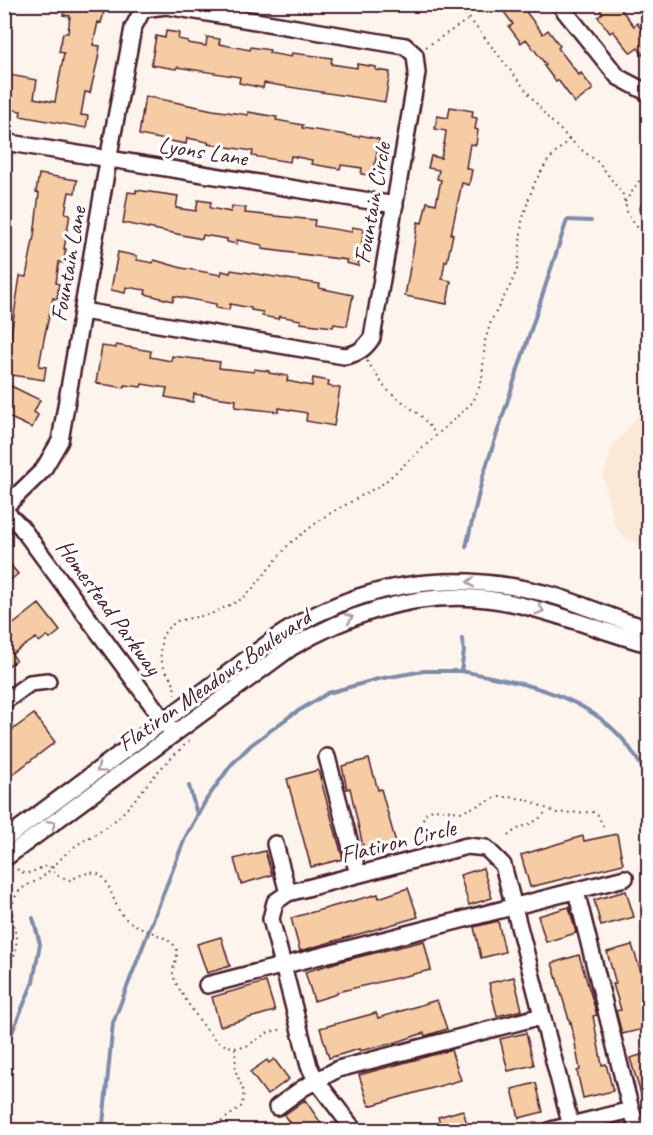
<svg xmlns="http://www.w3.org/2000/svg" width="653" height="1135" font-family="Caveat,sans-serif">
  <style>
    .built { fill: #fbe9d7 }
    .lines { fill: none; stroke-linecap: round; stroke-linejoin: round }
    .stream { stroke: #7e8ba9; stroke-width: 4 }
    .building { fill: #f6cca5; stroke: #4a1f2b; stroke-width: 1.5 }
    .minor-casing { stroke: #4a1f2b; stroke-width: 20 }
    .path { stroke: #4a1f2b; stroke-width: 2; stroke-dasharray: 1.5 4.5; stroke-linecap: butt }
    .minor { stroke: #fff; stroke-width: 15 }
    .oneway { stroke: #ae9aa0 }
    .labels { text-anchor: middle; dominant-baseline: central; stroke-width: 6; stroke-linejoin: round; paint-order: stroke }
    .street-label { font-size: 24px; fill: #4a1f2b; stroke: #fff }
  </style>
  <rect width="100%" height="100%" fill="#fdf5ed"/>
  <filter id="ink" filterUnits="userSpaceOnUse"><feTurbulence type="fractalNoise" baseFrequency=".0167" numOctaves="2"/><feDisplacementMap in="SourceGraphic" scale="12" xChannelSelector="R" yChannelSelector="G"/><feConvolveMatrix kernelMatrix="1 2 1 2 8 2 1 2 1" color-interpolation-filters="sRGB"/></filter>
  <g filter="url(#ink)">
    <path class="built" d="M648,404V542L641,544L624,538L614,524L603,476L613,445Z"/>
    <g class="lines">
      <path class="stream" d="M648,193L640,210L648,216
        M466,547L483,476L567,220L591,221
        M461,671C515,681 575,692 615,731C629,744 638,761 648,777
        M189,786L197,814
        M4,1052L33,982L40,944L33,918
        M96,1130L103,1124L113,1023L185,838L206,800L231,765L251,745L290,716L328,693L378,679L424,671H461L464,651L462,639"/>
    </g>
    <path class="building" d="M65,4H98L97,10L104,12L101,23L98,22L93,45L100,46L98,59L90,93L85,92L81,115L88,116L86,128L20,116L21,111L4,108L10,75L37,80L34,98L55,102L64,53L59,52L63,33H68L70,16L63,15Z
      M498,4H520L543,34L548,30L560,46L558,48L579,75L581,73L593,89L575,103L558,80L556,82L544,66L546,65L526,39L521,43L509,27L513,24Z
      M595,4H617L634,26L637,23L648,39V62L638,48L631,53L613,31L610,33L598,17L603,13Z
      M166,31L179,33L178,39L188,41V43L206,46L207,37L220,39L219,44L250,50L251,47L270,50L269,53L291,57L292,53L332,58L331,64L357,68V64L376,67V70L390,72L385,102L264,83L263,88L239,83L240,77L177,67L176,69L151,65L156,36L165,38Z
      M145,96L213,110L248,115V112L277,117L276,120L303,125L302,128L359,137L360,135L379,139L373,176L361,174L362,168L341,165L340,169L311,164L312,160L291,156L290,162L252,156L253,151L208,144V142L187,138L186,144L139,135Z
      M450,107L473,111L472,117L477,118L475,129L478,130L476,145L470,144L466,168L472,170L469,185L462,183L451,234H453L447,262L445,261L442,279L451,281L447,304L405,296L418,222L422,223L427,202L436,204L441,180L437,179L439,170L428,168L431,156L441,158L445,139L446,131L435,129L437,116L448,118Z
      M39,174L77,180L75,193L69,192L65,213L70,214L64,249H66L63,263L59,262L56,283L59,284L57,299L53,298L44,339L39,366L46,367L44,380L5,374L20,276L26,277L34,236L39,193L36,192Z
      M136,190L178,196L176,208L196,211L198,200L211,202L210,208L231,212L232,206L246,208L245,213L315,220L314,226L351,232L352,227L364,229L358,266L346,263L347,260L262,249V245L237,240V244L227,242V239L203,235L202,239L123,223L128,192L136,193Z
      M118,252L137,256V260L153,263L154,260L182,268L221,275L222,271L230,273L231,270L320,284L319,288L353,295L347,326L334,324L333,327L300,323L301,320L279,316L278,319L262,316L263,312L251,310V308L230,304L229,310L216,308V304L174,296L173,301L145,294L146,290L126,287L125,293L111,290Z
      M116,345L151,351L150,357L171,361L172,356L220,362L219,368L254,372V369L269,371V373L288,376L287,381L312,386L313,378L329,381L328,386L340,388L334,426L306,421L307,413L279,408V412L235,407L236,400L194,394L193,402L165,397L167,388L142,384L141,387L125,385L124,388L96,383L102,346L116,348Z
      M9,385L40,400L34,412L38,415L32,428L4,415V395Z
      M4,557L18,574L4,585Z
      M39,604L60,631L50,639L47,636L39,642L36,638L12,654L16,660L4,669V617L11,626Z
      M34,714L55,742L4,781V736Z
      M369,759L378,790L381,789L396,843L364,851L350,788L347,789L342,766Z
      M318,770L343,859L311,867L287,779Z
      M617,834L623,864L530,887L521,855L583,836L584,841Z
      M265,851L272,875L241,884L234,859Z
      M483,868L492,898L469,905L460,875Z
      M408,888L418,917L300,951L291,918L378,894L379,898Z
      M626,891L634,917L601,926L594,900Z
      M569,907L576,933L546,942L538,916Z
      M498,921L505,952L481,958L474,927Z
      M221,937L230,966L207,973L197,944Z
      M424,941L431,970L337,992V994L314,1001L305,972L338,962Z
      M632,945L648,993V997L646,998L648,1009V1028L622,1034L616,1011L621,1010L613,984H616L607,952Z
      M579,955L597,1015L593,1016L602,1065L606,1064L613,1091L583,1098L577,1071L580,1070L571,1022L570,1023L552,963Z
      M514,977L522,1010L497,1016L489,983Z
      M266,982L275,1011L220,1026L212,997Z
      M437,1000L447,1029L425,1036L424,1033L397,1042L360,1051L359,1049L329,1058L320,1028L376,1013L378,1018Z
      M526,1033L534,1065L508,1071L500,1039Z
      M451,1050L461,1080L369,1106L359,1075Z
      M648,1053V1111H646L630,1058Z
      M274,1059L289,1079L267,1095L250,1072L267,1060L269,1063Z
      M536,1083L543,1112L519,1118L512,1089Z
      M305,1100L323,1126L317,1131H295L284,1115Z
      M463,1110L469,1131H442L438,1117Z"/>
    <g class="lines">
      <defs>
        <path id="minor" d="M559,4L618,77L648,93
          M4,142L395,205
          M4,508L43,470L60,441L111,144L133,28L143,9L166,6L392,44L405,46L415,55L417,73L372,338C364,349 358,354 344,356L83,311
          M4,510L21,527L170,729
          M4,702L30,683L48,681
          M327,757L358,874
          M4,840L274,639C361,580 457,568 558,597C588,606 617,621 648,628
          M275,844L288,893
          M4,859L292,647C361,607 436,585 516,604C561,614 604,632 648,644
          M576,891L631,1110L639,1130
          M207,985L625,878
          M277,1107L303,1088L338,1069L542,1016
          M354,1130L316,1080L309,1066L271,919L275,902L288,893L467,846L486,848L503,865L572,1130
          M551,1130L631,1110"/>
      </defs>
      <use href="#minor" class="minor-casing"/>
      <path class="path" d="M458,4L548,118L579,148L599,163L623,195L628,215L648,241
        M4,13L17,4
        M426,47L469,19
        M625,202L638,183L648,163
        M367,361L386,389L421,416L436,434
        M175,695L174,684L163,666L160,653L162,636L168,628L177,621L211,614L242,599L254,587L289,544L324,517L384,483L473,402L482,380L485,341L491,321L511,284L518,267L522,221L529,198L535,182L547,162L570,138
        M508,836C522,823 535,827 547,810
        M424,842L420,827L425,814L434,809L462,812L498,797H509L525,799L557,813L594,812L598,815L604,828
        M17,869C29,880 36,866 50,866L56,875L70,880C79,876 91,869 100,875C111,882 113,907 125,918C137,930 169,935 176,948C180,956 172,965 173,974C173,984 209,1036 218,1042C223,1045 229,1046 235,1048L236,1072L244,1092L242,1106L210,1130
        M4,971C32,941 1,918 17,894C23,885 32,884 40,879C53,869 63,854 77,845C87,838 99,833 108,826C127,812 140,792 155,775C166,762 179,751 191,739
        M235,1048L245,1047L269,1032L284,1029"/>
      <use href="#minor" class="minor"/>
    </g>
    <defs><path id="oneway-chevron" d="M-2-3.5L2.5 0L-2 3.5" fill="none" stroke-width="1.6" stroke-linecap="round" stroke-linejoin="round" transform="scale(1.5)"/></defs>
    <g class="oneway">
      <use href="#oneway-chevron" transform="translate(471 582) rotate(-177)"/>
      <use href="#oneway-chevron" transform="translate(540 610) rotate(16)"/>
      <use href="#oneway-chevron" transform="translate(349 618) rotate(-21)"/>
      <use href="#oneway-chevron" transform="translate(100 769) rotate(143)"/>
      <use href="#oneway-chevron" transform="translate(52 824) rotate(-36)"/>
    </g>
  </g>
  <g class="labels">
    <g class="street-label">
      <text transform="translate(203 151) rotate(9)">Lyons Lane</text>
      <text transform="translate(372 203) rotate(-80)">Fountain Circle</text>
      <text transform="translate(68 264) rotate(-80)">Fountain Lane</text>
      <text transform="translate(109 607) rotate(54)">Homestead Parkway</text>
      <text transform="translate(214 680) rotate(-35)">Flatiron Meadows Boulevard</text>
      <text transform="translate(398 841) rotate(-14)">Flatiron Circle</text>
    </g>
  </g>
  <rect width="653" height="1135" fill="none" stroke="#fff" stroke-width="24"/>
  <rect x="12" y="12" width="629" height="1111" fill="none" stroke="#4a1f2b" stroke-width="2" filter="url(#ink)"/>
</svg>
